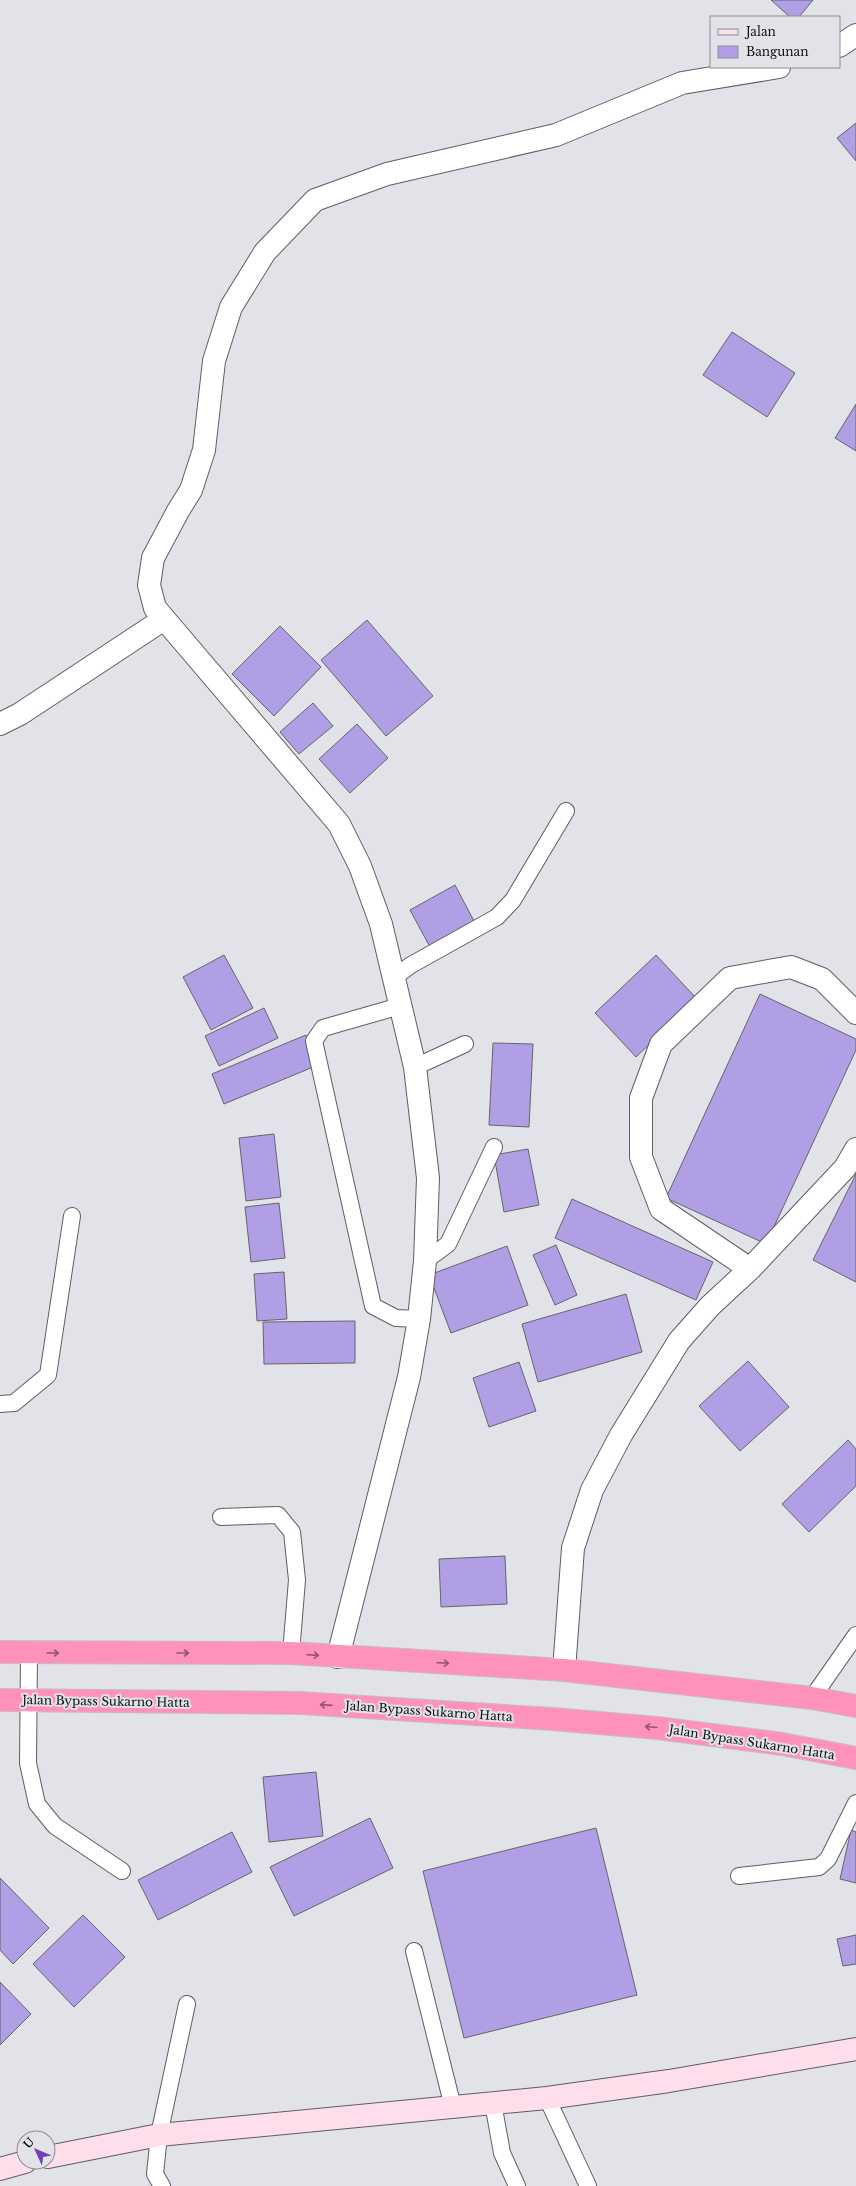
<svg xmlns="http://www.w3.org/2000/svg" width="856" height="2186" font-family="'Libre Baskerville',serif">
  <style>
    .building { fill: #b19fe5; stroke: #66646a }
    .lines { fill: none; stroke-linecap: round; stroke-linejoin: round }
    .lane-casing { stroke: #5e5d63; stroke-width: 18 }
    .street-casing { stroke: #5e5d63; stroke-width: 24 }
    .secondary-casing { stroke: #5e5d63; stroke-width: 24 }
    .highway-casing { stroke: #c1c1c1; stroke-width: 24 }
    .lane { stroke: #fff; stroke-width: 16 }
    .street { stroke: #fff; stroke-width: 22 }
    .secondary { stroke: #ffdeeb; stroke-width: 22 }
    .highway { stroke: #ff92bb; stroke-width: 22 }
    .oneway { stroke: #93576e }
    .labels { text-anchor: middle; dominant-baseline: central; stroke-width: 4; stroke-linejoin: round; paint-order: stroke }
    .street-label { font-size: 12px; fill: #0f0f11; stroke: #e2e2e9 }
  </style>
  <rect width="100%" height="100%" fill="#e2e2e9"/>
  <path class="building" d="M771,0H813L799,17H790Z
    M856,123V161L837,138Z
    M732,332L795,373L767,417L703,375Z
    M856,404V451L835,438Z
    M367,620L433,696L386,736L321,660Z
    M280,626L321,667L274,716L232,674Z
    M313,703L333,726L299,754L280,732Z
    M357,724L388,758L350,793L319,759Z
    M455,885L475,923L430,947L410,910Z
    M224,955L253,1008L211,1030L183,977Z
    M656,955L697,999L636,1057L595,1013Z
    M760,994L856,1039V1050L766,1244L666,1198Z
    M264,1008L278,1038L219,1066L205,1036Z
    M306,1035L318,1065L224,1104L212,1074Z
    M493,1043L533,1044L529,1127L489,1125Z
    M274,1134L281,1197L246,1201L239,1138Z
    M528,1149L539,1205L504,1212L494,1155Z
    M856,1174V1282L813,1260Z
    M572,1199L713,1262L696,1300L555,1238Z
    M279,1203L285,1258L251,1262L245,1207Z
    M556,1245L577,1295L555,1305L533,1255Z
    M507,1246L528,1305L451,1333L429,1275Z
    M284,1272L287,1319L257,1321L254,1274Z
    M626,1294L642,1352L538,1382L522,1324Z
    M355,1321V1363L264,1364L263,1322Z
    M748,1361L789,1407L740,1451L699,1406Z
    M519,1362L536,1411L489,1427L473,1378Z
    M848,1440L856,1449V1486L809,1532L782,1504Z
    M505,1556L507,1604L441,1607L439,1559Z
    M316,1772L323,1836L269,1842L263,1777Z
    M370,1818L393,1868L294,1916L270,1867Z
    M596,1828L637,1995L464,2038L423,1871Z
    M851,1830L856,1832V1883L840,1879Z
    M232,1832L252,1872L158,1920L138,1880Z
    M0,1878L49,1928L13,1964L0,1950Z
    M83,1915L125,1957L74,2007L33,1964Z
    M856,1935V1964L843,1966L837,1939Z
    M0,1982L31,2014L0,2045Z"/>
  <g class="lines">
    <defs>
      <path id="lane" d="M393,978L411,965L497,917L513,900L566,811
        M400,1006L323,1028L314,1041L373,1306L396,1318L419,1319
        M415,1067L465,1044
        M425,1261L448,1244L494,1147
        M0,1404L14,1403L48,1375L72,1216
        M221,1517L278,1515L292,1532L297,1580L291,1653
        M29,1653L28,1763L37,1804L55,1826L122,1871
        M812,1698L856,1635
        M739,1876L819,1867L828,1859L856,1803
        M414,1951L453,2107
        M547,2098L588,2186
        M493,2103L502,2153L517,2186
        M162,2186L155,2174L159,2135L187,2004"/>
      <path id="street" d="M839,46L856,35
        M0,724L20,714L164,619
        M750,1269L661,1209L641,1157V1098L661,1044L730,978L791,967L822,979L856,1013
        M338,1657L409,1377L419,1319L425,1261L428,1178L415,1067L381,924L360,866L339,824L155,608L149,585L153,558L178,511L191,490L204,450L214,361L231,307L265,252L315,200L387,174L556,135L682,83L779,67
        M564,1670L573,1548L592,1490L621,1435L679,1341L710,1306L750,1269L845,1168L856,1149"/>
      <path id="secondary" d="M48,2157L159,2135L547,2098L669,2081L856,2049
        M0,2169L25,2162"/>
      <path id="highway" d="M0,1652L291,1653L564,1670L812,1698L856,1706
        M0,1700L300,1703L553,1719L657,1728L782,1744L856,1758"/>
    </defs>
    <use href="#lane" class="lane-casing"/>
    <use href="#street" class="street-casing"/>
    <use href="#secondary" class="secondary-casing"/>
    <use href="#highway" class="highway-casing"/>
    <use href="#lane" class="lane"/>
    <use href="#street" class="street"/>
    <use href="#secondary" class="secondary"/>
    <use href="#highway" class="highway"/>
  </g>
  <defs><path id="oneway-shaft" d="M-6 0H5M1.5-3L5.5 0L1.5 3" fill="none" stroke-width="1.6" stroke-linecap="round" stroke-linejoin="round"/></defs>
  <g class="oneway">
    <use href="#oneway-shaft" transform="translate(53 1653)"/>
    <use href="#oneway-shaft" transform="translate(183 1653)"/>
    <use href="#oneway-shaft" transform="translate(313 1655) rotate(4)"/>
    <use href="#oneway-shaft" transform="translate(443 1663) rotate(3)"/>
    <use href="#oneway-shaft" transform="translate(326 1705) rotate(-176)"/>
    <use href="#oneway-shaft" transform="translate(651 1727) rotate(-175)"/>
  </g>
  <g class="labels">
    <g class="street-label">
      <text transform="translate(106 1701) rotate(1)">Jalan Bypass Sukarno Hatta</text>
      <text transform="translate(429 1711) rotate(4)">Jalan Bypass Sukarno Hatta</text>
      <text transform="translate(752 1742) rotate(9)">Jalan Bypass Sukarno Hatta</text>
    </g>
  </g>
  <rect x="710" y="16" width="130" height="52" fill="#e2e2e9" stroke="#8e8e93"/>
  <rect x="718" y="29" width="20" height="6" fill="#ffdeeb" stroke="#8e8e93"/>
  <text x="746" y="36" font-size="12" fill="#0f0f11">Jalan</text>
  <rect x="718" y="46" width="20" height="12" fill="#b19fe5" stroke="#8e8e93"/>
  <text x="746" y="56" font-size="12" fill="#0f0f11">Bangunan</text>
  <g transform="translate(36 2150) rotate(314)"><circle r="19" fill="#e2e2e9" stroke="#8e8e93"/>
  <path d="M0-3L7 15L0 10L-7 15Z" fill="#733fb6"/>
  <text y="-6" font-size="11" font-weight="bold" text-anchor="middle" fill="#0f0f11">U</text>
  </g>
</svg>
